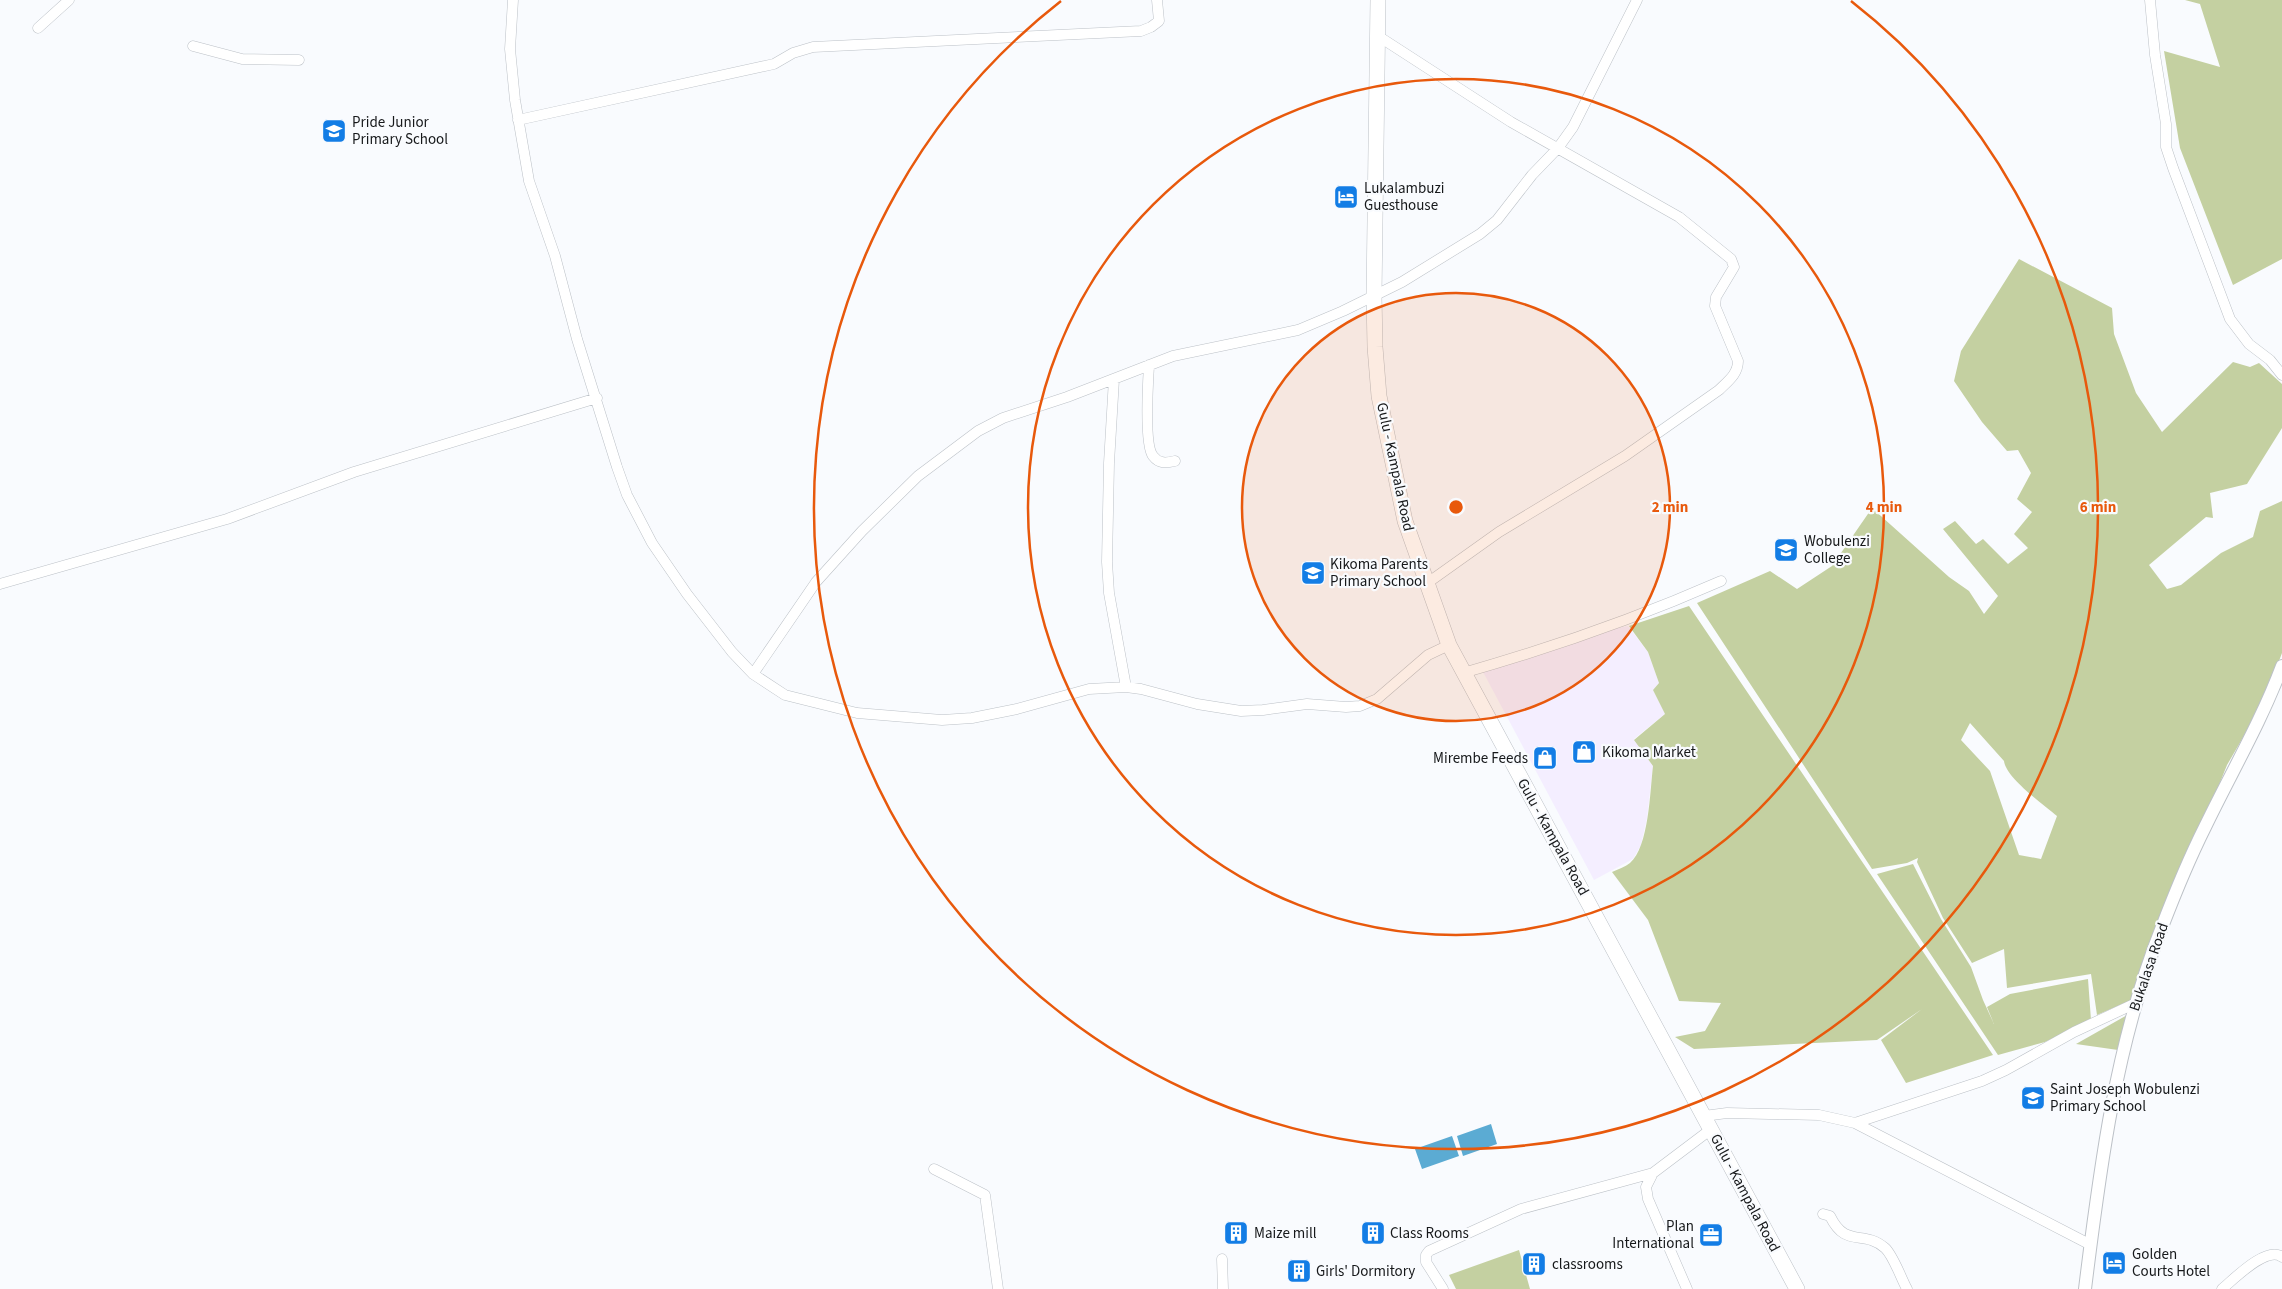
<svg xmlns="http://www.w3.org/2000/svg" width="2282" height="1289" font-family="'Source Sans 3',sans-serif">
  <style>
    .commercial { fill: #f4eeff }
    .green { fill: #c4d0a1; fill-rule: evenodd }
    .water { fill: #5babd3 }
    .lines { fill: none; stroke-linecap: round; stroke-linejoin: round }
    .minor-casing { stroke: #bcc1c7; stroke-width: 11 }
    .tertiary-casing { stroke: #bcc1c7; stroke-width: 14 }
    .primary-casing { stroke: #bcc1c7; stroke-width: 16 }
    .minor { stroke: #fff; stroke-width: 10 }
    .tertiary { stroke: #fff; stroke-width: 12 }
    .primary { stroke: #fff; stroke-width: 15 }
    .ring { fill: none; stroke: #e8590c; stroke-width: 2.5 }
    .labels { text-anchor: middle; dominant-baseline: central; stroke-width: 4.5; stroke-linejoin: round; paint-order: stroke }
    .poi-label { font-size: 15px; fill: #16181a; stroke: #f9fbfe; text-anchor: start }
    .street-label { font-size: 15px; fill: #16181a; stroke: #f9fbfe }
    .centre { fill: #e8590c; stroke: #f9fbfe; stroke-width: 2.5 }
    .ring-label { font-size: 15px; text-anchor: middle; font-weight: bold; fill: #e8590c; stroke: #f9fbfe; stroke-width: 4.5; stroke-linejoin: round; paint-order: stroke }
  </style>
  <rect width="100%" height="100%" fill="#f9fbfe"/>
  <path class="commercial" d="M1628,626L1648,652L1659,683L1653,690L1665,714L1634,739L1653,766L1647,818L1641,845L1633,859L1594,880L1482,670L1598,632Z"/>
  <path class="green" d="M2185,0H2282V259L2233,285L2180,148L2164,51L2220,67L2200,4Z
    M2019,259L2112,308L2114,334L2136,393L2162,432L2233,362L2250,367L2259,363L2282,384V428L2247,484L2210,493L2213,518L2206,517L2149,565L2167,589L2181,585L2221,553L2253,537L2260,511L2282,501V653L2263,703L2227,765L2142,977L2138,975L2140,987L2136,998L2097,1015L2091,974L2007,988L2004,949L1972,963L1943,918L1917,862L1918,858L1907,863L1872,869L1697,603L1770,571L1797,589L1832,566L1872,508L1949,577L1969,591L1984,614L1998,596L1943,529L1955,521L1976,544L1983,539L2008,564L2028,548L2014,534L2032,512L2017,499L2031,473L2018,450L2007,451L1982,422L1954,381L1961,351ZM1970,723L2004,761C2006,778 2044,805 2057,816L2041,859L2019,855L1990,771L1961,740Z
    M1689,606L1993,1055L1906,1083L1881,1040L1922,1009L1877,1040L1694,1049L1675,1037L1705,1031L1721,1003L1679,1001L1648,920L1612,872C1618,869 1625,867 1630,863C1649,847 1650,791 1653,766L1634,740L1665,714L1653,690L1659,683L1648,652L1629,626Z
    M1913,864L1941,919L1971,967L1983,1000L1994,1024L1987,1007L2010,994L2088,979L2091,1020L2045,1042L1998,1055L1877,874Z
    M2129,1014L2118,1050L2076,1044Z
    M1519,1250L1530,1289H1456L1449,1275Z"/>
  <path class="water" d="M1491,1124L1497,1144L1463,1156L1457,1136Z
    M1452,1136L1459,1156L1422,1169L1415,1149Z"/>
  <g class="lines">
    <defs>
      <path id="minor" d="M513,0L510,49L515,100L529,181L555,256L577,339L617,467L627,495L652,543L687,594L732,652L753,674L785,695L857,713L942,720L972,718L1017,709L1089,689L1126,687L1141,689L1197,704L1241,711L1263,710L1307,704L1346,707L1360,706L1377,699L1428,655L1449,645
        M2150,0L2155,55L2166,124V147L2173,168L2230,319L2249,344L2270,360L2282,375
        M38,28L69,0
        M1378,36L1511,122L1679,217L1731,259L1734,267L1716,297L1715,306L1738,361C1738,374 1728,381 1719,390L1625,456L1499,532L1426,584
        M193,46L242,59L299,60
        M518,120L774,64L793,53L813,47L1141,31L1151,27L1159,21L1157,0
        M1149,365C1148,382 1144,445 1153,456C1159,464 1166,463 1175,461
        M1114,379L1109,463L1107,562L1109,593L1126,687
        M0,584L227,519L354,472L597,398
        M1463,673C1551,648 1637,618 1721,581
        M753,674L816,582L862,531L918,476L978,431L1003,418L1067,397L1173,356L1298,330L1343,311L1402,282L1480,234L1497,220L1532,175L1558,148L1573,127L1637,0
        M1704,1116L1727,1113L1819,1115L1855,1123L1982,1081L2006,1070L2074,1032L2134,1004
        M1855,1123L2091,1245
        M934,1169L985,1195L998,1289
        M1653,1173L1646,1187L1648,1199L1687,1289
        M1823,1214L1830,1216C1846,1249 1863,1229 1885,1248C1893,1255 1901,1278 1907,1289
        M1222,1259L1223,1289
        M1443,1289L1426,1262V1255L1429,1251L1521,1209L1653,1173L1710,1130
        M2222,1289C2234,1279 2267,1245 2282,1257"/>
      <path id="tertiary" d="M2085,1289C2100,1167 2116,1042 2162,927C2175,893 2189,859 2205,827C2231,773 2261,722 2282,666"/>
      <path id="primary" d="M1378,0L1374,296L1375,347L1379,396L1405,521L1449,645L1797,1289"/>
    </defs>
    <use href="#minor" class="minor-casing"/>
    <use href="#tertiary" class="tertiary-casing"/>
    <use href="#primary" class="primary-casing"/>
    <use href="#minor" class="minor"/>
    <use href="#tertiary" class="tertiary"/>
    <use href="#primary" class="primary"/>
  </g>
  <circle cx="1456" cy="507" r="214" fill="#e8590c" fill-opacity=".12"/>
  <g class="ring">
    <circle cx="1456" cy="507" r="214"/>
    <circle cx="1456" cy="507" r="428"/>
    <path d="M1851 1A642 642 0 1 1 1061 1"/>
  </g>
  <defs>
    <symbol id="school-square" viewBox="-11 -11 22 22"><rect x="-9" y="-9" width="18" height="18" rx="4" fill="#137de5" stroke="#f9fbfe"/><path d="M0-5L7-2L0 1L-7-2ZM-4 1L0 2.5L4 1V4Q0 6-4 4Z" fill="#fff"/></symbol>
    <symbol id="hotel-square" viewBox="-11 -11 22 22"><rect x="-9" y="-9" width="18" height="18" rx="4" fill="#137de5" stroke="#f9fbfe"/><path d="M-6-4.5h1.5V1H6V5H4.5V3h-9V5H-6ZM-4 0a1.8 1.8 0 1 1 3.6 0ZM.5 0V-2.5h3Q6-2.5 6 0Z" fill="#fff"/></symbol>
    <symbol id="shop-square" viewBox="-11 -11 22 22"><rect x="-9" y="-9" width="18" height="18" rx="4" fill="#137de5" stroke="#f9fbfe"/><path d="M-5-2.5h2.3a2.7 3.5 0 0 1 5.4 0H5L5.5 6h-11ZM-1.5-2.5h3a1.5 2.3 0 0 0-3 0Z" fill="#fff"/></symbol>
    <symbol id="building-square" viewBox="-11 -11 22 22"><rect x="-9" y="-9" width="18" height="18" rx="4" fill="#137de5" stroke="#f9fbfe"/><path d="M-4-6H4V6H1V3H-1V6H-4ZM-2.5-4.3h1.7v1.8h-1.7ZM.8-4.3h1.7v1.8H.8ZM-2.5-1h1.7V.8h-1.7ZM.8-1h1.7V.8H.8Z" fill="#fff"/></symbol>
    <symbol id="office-square" viewBox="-11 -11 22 22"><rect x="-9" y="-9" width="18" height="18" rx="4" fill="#137de5" stroke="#f9fbfe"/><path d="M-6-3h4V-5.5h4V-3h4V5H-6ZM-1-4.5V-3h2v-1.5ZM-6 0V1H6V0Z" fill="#fff"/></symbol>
  </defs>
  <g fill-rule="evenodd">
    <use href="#school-square" x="320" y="117" width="28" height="28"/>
    <use href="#hotel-square" x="1332" y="183" width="28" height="28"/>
    <use href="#school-square" x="1772" y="536" width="28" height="28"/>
    <use href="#school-square" x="1299" y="559" width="28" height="28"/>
    <use href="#shop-square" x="1570" y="738" width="28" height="28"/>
    <use href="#shop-square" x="1531" y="744" width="28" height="28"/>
    <use href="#school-square" x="2019" y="1084" width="28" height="28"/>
    <use href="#building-square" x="1222" y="1219" width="28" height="28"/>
    <use href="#building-square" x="1359" y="1219" width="28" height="28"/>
    <use href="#office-square" x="1697" y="1221" width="28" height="28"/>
    <use href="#hotel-square" x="2100" y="1249" width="28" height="28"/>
    <use href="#building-square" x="1520" y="1250" width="28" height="28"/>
    <use href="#building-square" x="1285" y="1257" width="28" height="28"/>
  </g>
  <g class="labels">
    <g class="poi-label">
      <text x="352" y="122">Pride Junior<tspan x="352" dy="17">Primary School</tspan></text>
      <text x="1364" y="188">Lukalambuzi<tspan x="1364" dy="17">Guesthouse</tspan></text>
      <text x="1804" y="541">Wobulenzi<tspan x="1804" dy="17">College</tspan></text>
      <text x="1330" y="564">Kikoma Parents<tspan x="1330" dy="17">Primary School</tspan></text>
      <text x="1602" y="752">Kikoma Market</text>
      <text x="1528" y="758" text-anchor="end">Mirembe Feeds</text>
      <text x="2050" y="1089">Saint Joseph Wobulenzi<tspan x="2050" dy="17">Primary School</tspan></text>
      <text x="1694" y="1226" text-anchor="end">Plan<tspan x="1694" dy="17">International</tspan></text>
      <text x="1254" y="1233">Maize mill</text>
      <text x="1390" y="1233">Class Rooms</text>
      <text x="2132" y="1254">Golden<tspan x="2132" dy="17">Courts Hotel</tspan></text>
      <text x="1552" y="1264">classrooms</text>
      <text x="1316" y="1271">Girls' Dormitory</text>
    </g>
    <g class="street-label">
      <text transform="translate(1395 467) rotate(78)">Gulu - Kampala Road</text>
      <text transform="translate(1553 837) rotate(61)">Gulu - Kampala Road</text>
      <text transform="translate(2149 967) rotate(-71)">Bukalasa Road</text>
      <text transform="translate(1745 1193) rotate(62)">Gulu - Kampala Road</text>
    </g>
  </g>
  <circle cx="1456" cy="507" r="8" class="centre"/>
  <g class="ring-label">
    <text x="1670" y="512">2 min</text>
    <text x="1884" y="512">4 min</text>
    <text x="2098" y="512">6 min</text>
  </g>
</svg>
